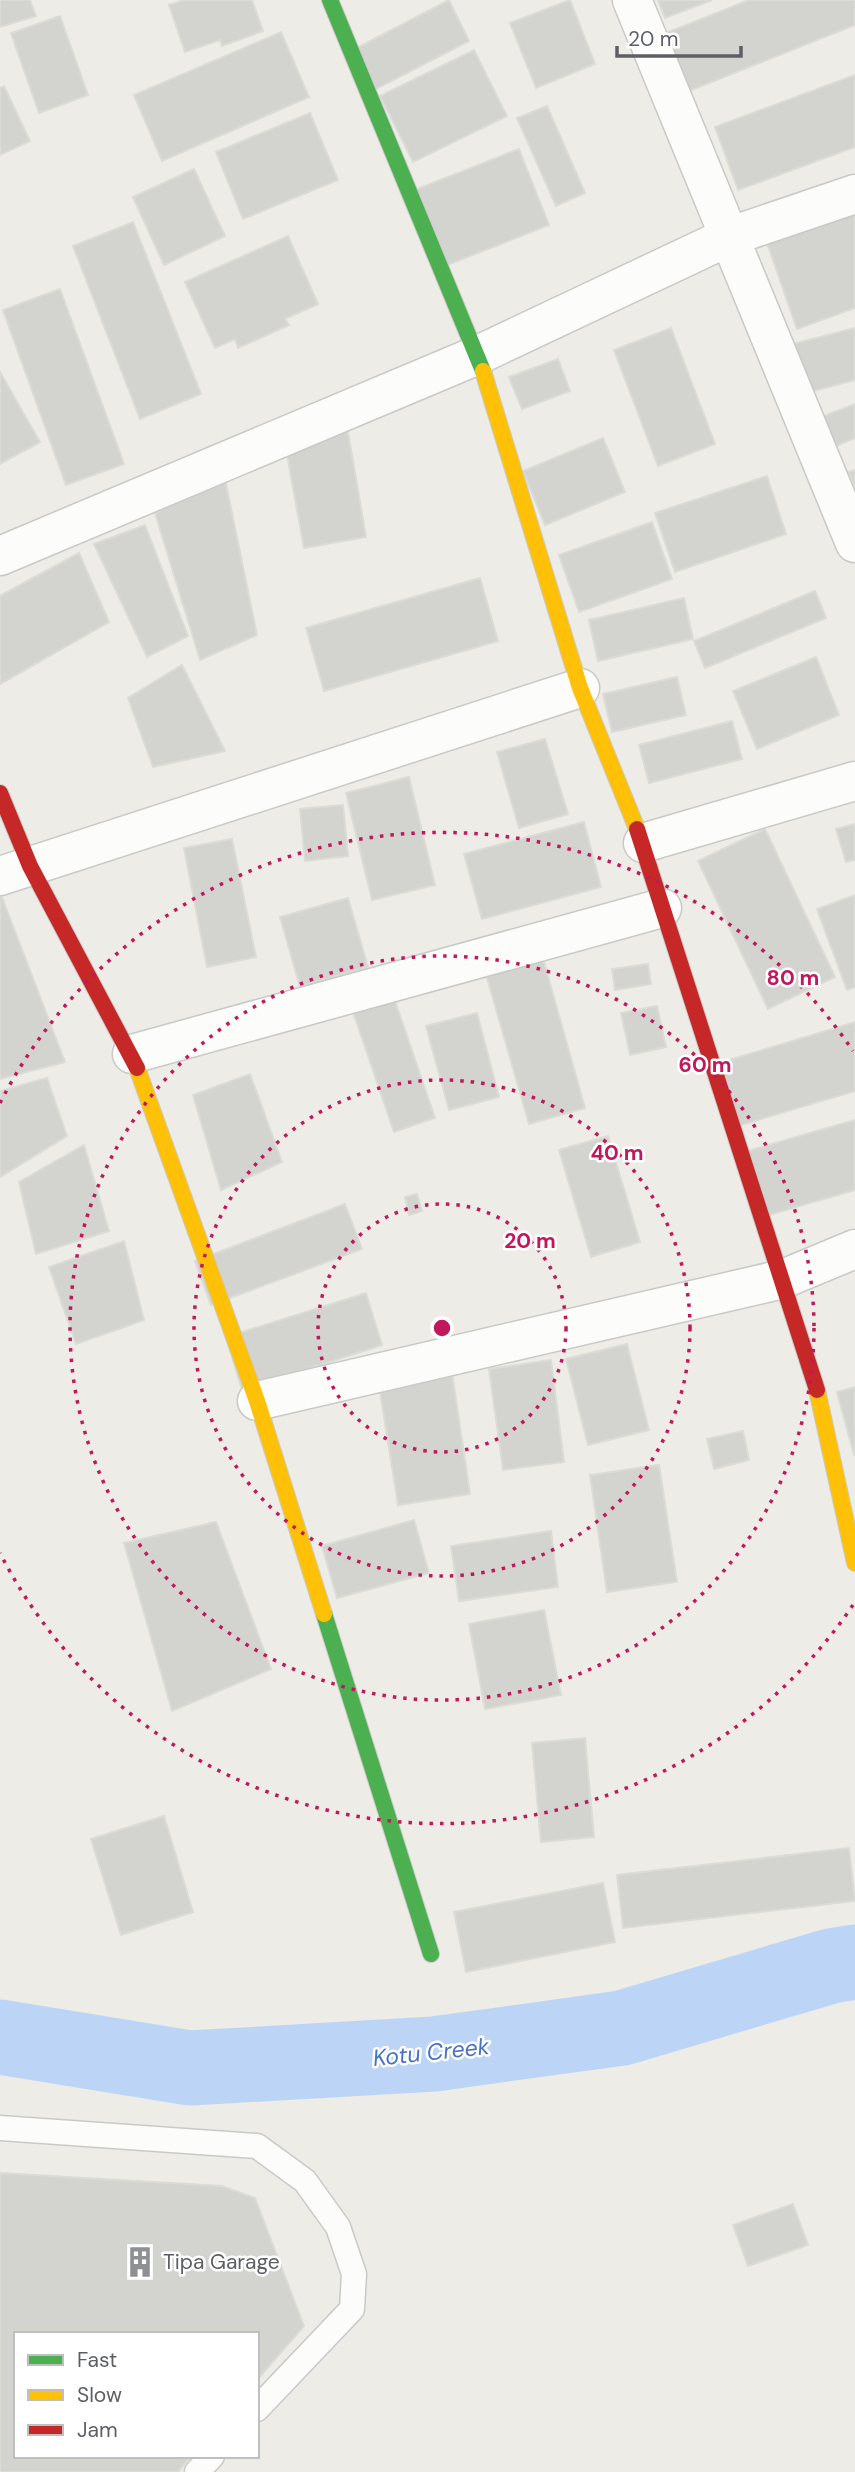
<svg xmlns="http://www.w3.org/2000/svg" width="855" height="2472" font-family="'DM Sans',sans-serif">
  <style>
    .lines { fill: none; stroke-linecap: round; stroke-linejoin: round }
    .river { stroke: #bcd5f6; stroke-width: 75 }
    .building { fill: #d3d3d0; stroke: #dcdcd6; stroke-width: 2 }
    .lane-casing { stroke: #c9c9c8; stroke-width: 27 }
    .street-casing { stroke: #c9c9c8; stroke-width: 41 }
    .fast-casing { stroke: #cacac9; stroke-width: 18 }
    .slow-casing { stroke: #cacac9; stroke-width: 18 }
    .jam-casing { stroke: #cacac9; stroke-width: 18 }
    .lane { stroke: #fcfcfb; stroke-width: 24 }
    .street { stroke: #fcfcfb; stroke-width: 38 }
    .fast { stroke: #4caf50; stroke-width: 16 }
    .slow { stroke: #ffc107; stroke-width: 16 }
    .jam { stroke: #c62828; stroke-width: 16 }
    .ring { fill: none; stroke: #c2185b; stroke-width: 3.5; stroke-dasharray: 3.5 7 }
    .labels { text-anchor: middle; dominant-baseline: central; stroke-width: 5; stroke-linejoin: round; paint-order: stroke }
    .poi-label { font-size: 21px; fill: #5d5f65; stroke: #fff; text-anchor: start }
    .water-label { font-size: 23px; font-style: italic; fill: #4972c1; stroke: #fff }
    .centre { fill: #c2185b; stroke: #fff; stroke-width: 3.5 }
    .ring-label { font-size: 21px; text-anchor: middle; font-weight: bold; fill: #c2185b; stroke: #fff; stroke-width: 5; stroke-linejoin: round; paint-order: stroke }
  </style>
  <rect width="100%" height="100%" fill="#edece7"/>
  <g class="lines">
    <path class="river" d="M0,2037L190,2068L434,2054L622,2028L831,1966L855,1962"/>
  </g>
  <path class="building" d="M0,0H30L36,16L0,27Z
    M184,0H252L263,31L222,46L220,40L185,52L169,5Z
    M449,0L469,41L376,89L355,49Z
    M570,0L595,64L536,88L510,23Z
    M658,0H712L665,18Z
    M749,0H855V25L684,93L661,35Z
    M60,16L88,95L39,113L11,33Z
    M281,32L309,97L162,161L134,95Z
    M474,50L507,116L413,162L380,96Z
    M855,75V147L738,190L715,127Z
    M4,86L30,141L0,155V88Z
    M547,106L585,193L556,206L517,118Z
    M310,113L338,180L243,219L216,152Z
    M519,149L549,225L442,267L412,191Z
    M194,169L225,236L164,265L133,197Z
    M855,209V308L797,329L766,240Z
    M133,222L201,394L140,419L73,246Z
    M288,236L318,304L285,319L289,325L238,348L235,339L215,348L185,282Z
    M60,289L124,464L66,485L3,310Z
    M671,328L715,444L658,466L614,350Z
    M855,328V380L806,393L793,344Z
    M558,359L570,391L522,409L509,377Z
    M0,372L40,442L0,464Z
    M855,404V438L834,447L821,417Z
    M348,432L366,537L304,548L285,444Z
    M603,438L625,492L545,525L523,471Z
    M855,470V489L849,472Z
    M767,476L786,534L675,572L655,513Z
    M225,479L257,635L200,660L155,513Z
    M652,522L672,579L579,612L559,555Z
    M145,525L188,636L147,657L94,544Z
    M79,553L109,622L0,684V596Z
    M480,578L498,641L324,691L306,628Z
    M815,591L826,618L705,668L694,641Z
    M684,598L693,639L598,661L589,620Z
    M816,657L839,715L757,749L733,691Z
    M182,665L225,751L153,767L128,698Z
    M677,677L686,715L612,732L603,694Z
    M732,721L742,759L649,783L639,745Z
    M545,739L568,814L519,828L497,752Z
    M409,777L435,885L372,900L346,793Z
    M343,805L348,856L305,861L300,809Z
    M584,822L601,887L482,919L464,854Z
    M855,824V860L846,862L836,829Z
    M765,829L835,977L768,1009L698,861Z
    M232,839L256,957L207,967L184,848Z
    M0,892L65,1062L0,1079Z
    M855,895V987L847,990L817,909Z
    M348,898L368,967L300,987L280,917Z
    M542,955L585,1108L529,1124L485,971Z
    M648,964L651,984L615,990L612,969Z
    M392,992L435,1118L394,1132L351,1006Z
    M657,1006L666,1047L630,1055L621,1013Z
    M477,1013L499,1097L449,1110L426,1026Z
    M855,1022V1091L738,1126L719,1063Z
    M250,1074L282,1162L221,1190L193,1095Z
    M47,1078L67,1136L0,1177V1091Z
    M855,1120V1190L762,1217L744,1152Z
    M608,1136L640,1242L591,1257L559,1150Z
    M84,1145L109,1231L36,1254L19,1182Z
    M417,1194L422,1211L409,1215L405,1197Z
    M345,1204L362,1249L211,1305L195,1261Z
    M124,1241L144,1320L76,1344L49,1267Z
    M366,1293L382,1345L242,1390L226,1337Z
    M627,1344L649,1430L588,1445L566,1359Z
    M551,1360L564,1462L503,1470L489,1369Z
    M452,1373L470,1494L398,1505L379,1385Z
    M855,1387V1455H854L837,1392Z
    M743,1431L749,1460L714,1469L707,1439Z
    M659,1465L677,1582L607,1592L590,1475Z
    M414,1520L429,1573L337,1598L322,1546Z
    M216,1522L271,1669L172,1711L124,1543Z
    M551,1531L558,1587L459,1601L451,1546Z
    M544,1610L561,1695L485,1709L469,1624Z
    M585,1738L594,1837L541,1842L532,1743Z
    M164,1816L193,1912L121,1935L91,1839Z
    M849,1848L855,1901L623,1928L617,1875Z
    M603,1883L615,1942L466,1972L454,1912Z
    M0,2173L222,2186L255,2198L304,2326L257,2380V2334H16V2456H191L178,2472H0Z
    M793,2204L808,2245L748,2266L733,2225Z"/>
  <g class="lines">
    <defs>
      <path id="lane" d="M0,2128L257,2146L305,2181L338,2227L354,2274L352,2309L257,2409
        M197,2472L212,2456"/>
      <path id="street" d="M632,0L855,543
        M0,556L478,355L728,237L855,194
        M643,843L855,781
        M0,876L580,688
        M132,1054L662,908
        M257,1401L783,1279L855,1249"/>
      <path id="fast" d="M330,0L483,371
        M324,1614L431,1954"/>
      <path id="slow" d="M483,371L580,688L637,829
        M137,1068L257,1401L324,1614
        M817,1390L855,1563"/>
      <path id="jam" d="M0,793L30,866L137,1068
        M637,829L817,1390"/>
    </defs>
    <use href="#lane" class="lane-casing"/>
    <use href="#street" class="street-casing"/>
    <use href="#fast" class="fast-casing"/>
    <use href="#slow" class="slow-casing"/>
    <use href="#jam" class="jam-casing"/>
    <use href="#lane" class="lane"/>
    <use href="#street" class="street"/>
    <use href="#fast" class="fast"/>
    <use href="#slow" class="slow"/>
    <use href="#jam" class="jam"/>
  </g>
  <g class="ring">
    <circle cx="442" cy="1328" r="124"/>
    <circle cx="442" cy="1328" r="248"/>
    <circle cx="442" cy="1328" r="372"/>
    <path d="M853 1605A496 496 0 0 1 0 1553M0 1103A496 496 0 0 1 853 1051"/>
  </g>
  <defs>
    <symbol id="building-bare" viewBox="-9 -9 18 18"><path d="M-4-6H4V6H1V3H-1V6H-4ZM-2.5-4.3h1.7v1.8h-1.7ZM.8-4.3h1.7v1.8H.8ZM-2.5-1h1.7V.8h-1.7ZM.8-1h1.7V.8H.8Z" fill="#8f9092" stroke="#fff" stroke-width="2.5" paint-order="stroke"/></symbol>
  </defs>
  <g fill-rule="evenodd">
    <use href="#building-bare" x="118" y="2240" width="44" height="44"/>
  </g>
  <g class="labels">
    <g class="poi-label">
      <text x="163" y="2262">Tipa Garage</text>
    </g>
    <g class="water-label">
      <text transform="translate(431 2052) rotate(-6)">Kotu Creek</text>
    </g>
  </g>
  <circle cx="442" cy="1328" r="10" class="centre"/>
  <g class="ring-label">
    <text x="793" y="985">80 m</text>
    <text x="705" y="1072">60 m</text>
    <text x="617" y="1160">40 m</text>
    <text x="530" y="1248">20 m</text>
  </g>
  <rect x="14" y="2332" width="245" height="126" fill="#ffffff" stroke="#bebfc1" stroke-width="2"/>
  <rect x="28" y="2355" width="35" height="10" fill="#4caf50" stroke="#bebfc1" stroke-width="2"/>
  <text x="77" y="2367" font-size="21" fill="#5d5f65">Fast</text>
  <rect x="28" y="2390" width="35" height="10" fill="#ffc107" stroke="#bebfc1" stroke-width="2"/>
  <text x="77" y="2402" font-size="21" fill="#5d5f65">Slow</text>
  <rect x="28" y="2425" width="35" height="10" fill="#c62828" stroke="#bebfc1" stroke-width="2"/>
  <text x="77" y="2437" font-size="21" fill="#5d5f65">Jam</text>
  <path d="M617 46v10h124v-10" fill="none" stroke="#5d5f65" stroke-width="3.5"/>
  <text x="628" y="46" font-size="21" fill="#5d5f65" stroke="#ffffff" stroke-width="5" paint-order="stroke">20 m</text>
</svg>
